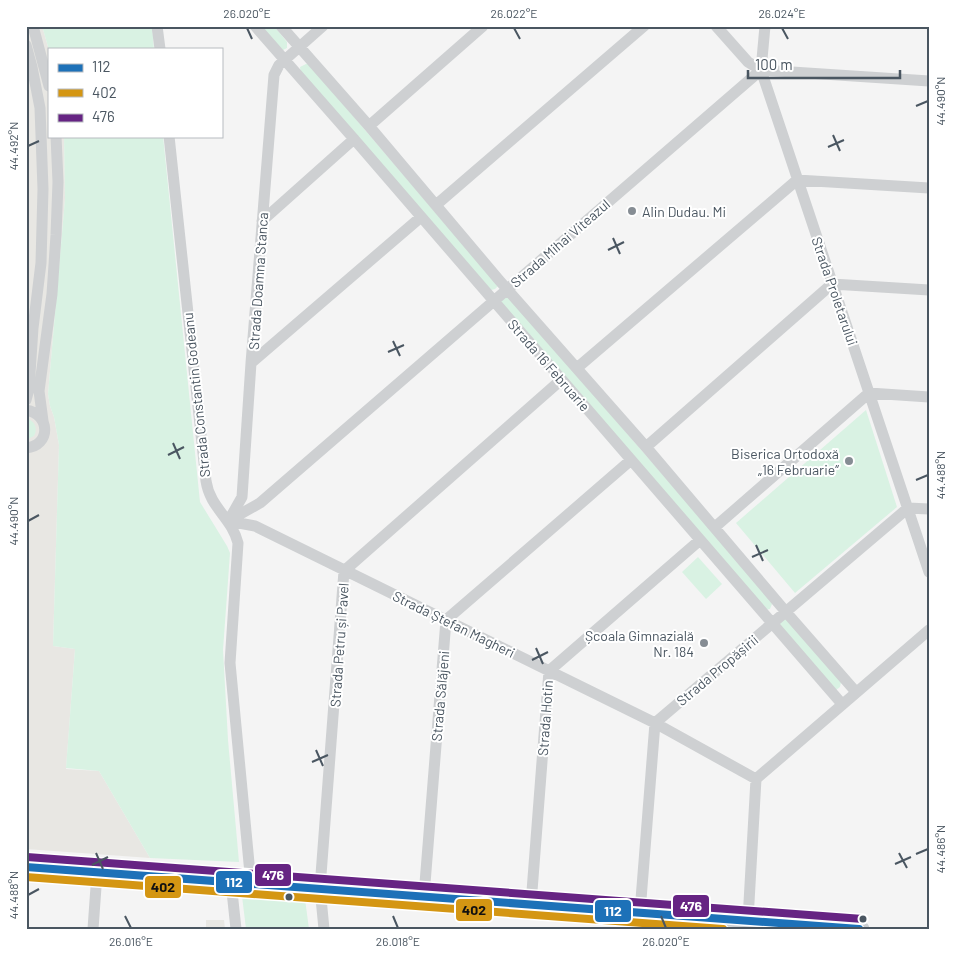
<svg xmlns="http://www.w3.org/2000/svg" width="955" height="955" font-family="Barlow,sans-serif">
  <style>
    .commercial { fill: #e8e7e3 }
    .green { fill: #d9f2e3 }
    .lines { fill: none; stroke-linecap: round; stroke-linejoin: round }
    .minor { stroke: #ced0d2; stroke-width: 11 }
    .major { stroke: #caced1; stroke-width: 15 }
    .bus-1-casing { stroke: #fff; stroke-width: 11 }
    .bus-2-casing { stroke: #fff; stroke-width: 11 }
    .bus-3-casing { stroke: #fff; stroke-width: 11 }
    .bus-1 { stroke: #1d71b8; stroke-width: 8 }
    .bus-2 { stroke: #d49613; stroke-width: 8 }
    .bus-3 { stroke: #662483; stroke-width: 8 }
    .ticks { fill: none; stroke: #4a5661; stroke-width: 2 }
    .poi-dot { fill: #868d94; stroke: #fff; stroke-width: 2 }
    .bus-dot { fill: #4a5661; stroke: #fff; stroke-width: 2 }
    .labels { text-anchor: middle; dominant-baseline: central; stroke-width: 4; stroke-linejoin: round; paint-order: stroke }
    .poi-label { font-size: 14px; fill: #4a5661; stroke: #fff; text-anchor: end }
    .street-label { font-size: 14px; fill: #4a5661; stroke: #fff }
    .line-badge { stroke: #fff; stroke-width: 2 }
    .badge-label { font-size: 14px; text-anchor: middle; font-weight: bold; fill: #fff }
    .pale-badge-label { font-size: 14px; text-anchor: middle; font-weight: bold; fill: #111 }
    .neatline { fill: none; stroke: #4a5661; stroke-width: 2 }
    .ticks-label { font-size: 12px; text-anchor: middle; fill: #4a5661 }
  </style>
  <rect width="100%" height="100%" fill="#f4f4f4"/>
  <path class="commercial" d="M26,26H42L49,50V136H64L65,199L48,394L50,406L54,417L59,445L53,646L75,649L66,769L99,771L150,858L26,849Z
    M206,920H224L225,929H206Z"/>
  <path class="green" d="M42,26H152L154,49H49V50Z
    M260,26H274L287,42V48L283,50Z
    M308,63L498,286L495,289L491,290L301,74L300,67Z
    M64,136H163L200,502L227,546L230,553L223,650L228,740L239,862L150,858L99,771L66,768L75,649L53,646L59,445L54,417L50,406L48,394L65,199Z
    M504,291L770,599L772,604L770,609L765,610L501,307L499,294Z
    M866,410L897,507L795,593L736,523Z
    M26,418C35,421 38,428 34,436L26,440Z
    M698,557L722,584L706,599L682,572Z
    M783,615L841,682L840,687L836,690L774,618Z
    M242,896L305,899L309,929H246Z"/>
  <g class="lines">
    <path class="minor" d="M33,26L49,86
      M157,26L160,49
      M255,26L354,139L842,704
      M281,26L369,126L499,280L646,447L786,612L856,692
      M716,26L748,62L761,70L929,572
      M26,45L32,67L40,108L43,189L41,263L33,328L29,389L26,400
      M761,70L765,26
      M369,126L483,26
      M169,136L206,481C210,508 232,518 238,543L230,663L251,884
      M436,205L644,26
      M262,221L354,139
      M251,363L421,217
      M577,368L797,180L929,188
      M26,410C51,414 51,446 26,448
      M43,421L39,391L52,294L56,235L58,182L56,136
      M646,447L832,284L929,290
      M229,520L242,497L251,363L274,75L279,65L323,26
      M228,521L260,503L761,70L929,81
      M228,521L255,526L655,723L756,779
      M715,527L869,393L929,397
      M231,882L236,929
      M424,896L446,620L631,460
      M531,904L549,671L700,540
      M640,912L655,723L908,508L929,509
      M748,920L756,779L929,630
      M93,929L97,873
      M324,929L320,888L344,571L561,380
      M657,929L668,915"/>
    <path class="major" d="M26,867L862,929"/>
    <defs>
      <path id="bus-1" d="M26,867L859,929"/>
      <path id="bus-2" d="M26,877L723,929"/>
      <path id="bus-3" d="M27,857L863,919"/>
    </defs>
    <use href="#bus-1" class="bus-1-casing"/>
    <use href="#bus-2" class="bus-2-casing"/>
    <use href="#bus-3" class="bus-3-casing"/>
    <use href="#bus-1" class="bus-1"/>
    <use href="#bus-2" class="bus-2"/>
    <use href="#bus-3" class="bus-3"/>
  </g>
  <path class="ticks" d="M247,28L252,39M514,28L520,39M782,28L788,39M916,106L928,101M833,135L840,151M28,146L39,141M828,147L844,140M613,238L620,254M608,250L624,242M393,341L400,356M388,352L404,345M173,443L180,459M168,455L184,447M916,480L928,475M28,521L39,515M756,545L763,561M752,557L768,550M536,648L543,664M532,660L548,652M316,750L323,766M312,762L328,755M96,853L103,869M899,853L907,868M916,854L928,849M895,864L911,857M92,865L108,857M28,895L39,889M125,916L131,928M393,916L398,928M661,916L666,928"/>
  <g class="poi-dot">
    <circle cx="632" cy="211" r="5"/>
    <circle cx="849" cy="461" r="5"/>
    <circle cx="704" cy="643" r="5"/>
  </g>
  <g class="bus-dot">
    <circle cx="289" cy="897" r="4.5"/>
    <circle cx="863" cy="919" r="4.5"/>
  </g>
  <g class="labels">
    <g class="poi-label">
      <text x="642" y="211" text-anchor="start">Alin Dudau. Mi</text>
      <text x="839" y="453">Biserica Ortodoxă<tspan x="839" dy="16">„16 Februarie”</tspan></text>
      <text x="694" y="635">Școala Gimnazială<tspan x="694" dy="16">Nr. 184</tspan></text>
    </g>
    <g class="street-label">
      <text transform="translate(560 243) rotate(-41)">Strada Mihai Viteazul</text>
      <text transform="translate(258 281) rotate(-86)">Strada Doamna Stanca</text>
      <text transform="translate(835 291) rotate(71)">Strada Proletarului</text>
      <text transform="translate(549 365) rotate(49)">Strada 16 Februarie</text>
      <text transform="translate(196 395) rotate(-96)">Strada Constantin Godeanu</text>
      <text transform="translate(454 624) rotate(26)">Strada Ștefan Magheri</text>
      <text transform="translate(339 645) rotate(-86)">Strada Petru și Pavel</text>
      <text transform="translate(717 670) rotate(-40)">Strada Propășirii</text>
      <text transform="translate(440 696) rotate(-85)">Strada Sălăjeni</text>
      <text transform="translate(545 718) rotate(-86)">Strada Hotin</text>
    </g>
  </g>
  <g class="line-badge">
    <rect x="254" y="863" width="38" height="24" rx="5" fill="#662483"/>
    <rect x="215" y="870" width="38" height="24" rx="5" fill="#1d71b8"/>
    <rect x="144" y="875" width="38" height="24" rx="5" fill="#d49613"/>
    <rect x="672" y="894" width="38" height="24" rx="5" fill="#662483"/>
    <rect x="455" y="898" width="38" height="24" rx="5" fill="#d49613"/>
    <rect x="594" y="899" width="38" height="24" rx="5" fill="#1d71b8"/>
  </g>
  <g class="badge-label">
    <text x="273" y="880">476</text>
    <text x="234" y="887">112</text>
    <text x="691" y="911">476</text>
    <text x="613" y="916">112</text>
  </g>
  <g class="pale-badge-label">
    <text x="163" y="892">402</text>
    <text x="474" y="915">402</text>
  </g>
  <rect width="955" height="955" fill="none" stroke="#ffffff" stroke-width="55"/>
  <rect x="48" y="48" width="175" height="90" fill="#ffffff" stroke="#b7bbc0"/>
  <rect x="58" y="64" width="25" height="8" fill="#1d71b8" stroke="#b7bbc0"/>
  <text x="92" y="72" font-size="15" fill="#4a5661">112</text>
  <rect x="58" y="89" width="25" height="8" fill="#d49613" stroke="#b7bbc0"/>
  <text x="92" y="98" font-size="15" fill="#4a5661">402</text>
  <rect x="58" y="114" width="25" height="8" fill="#662483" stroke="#b7bbc0"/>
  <text x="92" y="122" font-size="15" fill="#4a5661">476</text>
  <path d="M748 70v8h152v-8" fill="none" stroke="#4a5661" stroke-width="2.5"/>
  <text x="755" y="70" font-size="15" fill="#4a5661" stroke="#ffffff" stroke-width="4" paint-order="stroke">100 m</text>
  <rect x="28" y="28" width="900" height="900" class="neatline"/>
  <g class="ticks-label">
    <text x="247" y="18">26.020°E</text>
    <text x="514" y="18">26.022°E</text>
    <text x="782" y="18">26.024°E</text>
    <text transform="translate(941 101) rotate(-90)" y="4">44.490°N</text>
    <text transform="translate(14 146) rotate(-90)" y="4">44.492°N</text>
    <text transform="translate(941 475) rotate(-90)" y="4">44.488°N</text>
    <text transform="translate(14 521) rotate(-90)" y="4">44.490°N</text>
    <text transform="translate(941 849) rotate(-90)" y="4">44.486°N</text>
    <text transform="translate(14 895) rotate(-90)" y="4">44.488°N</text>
    <text x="131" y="946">26.016°E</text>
    <text x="398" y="946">26.018°E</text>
    <text x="666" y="946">26.020°E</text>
  </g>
</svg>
